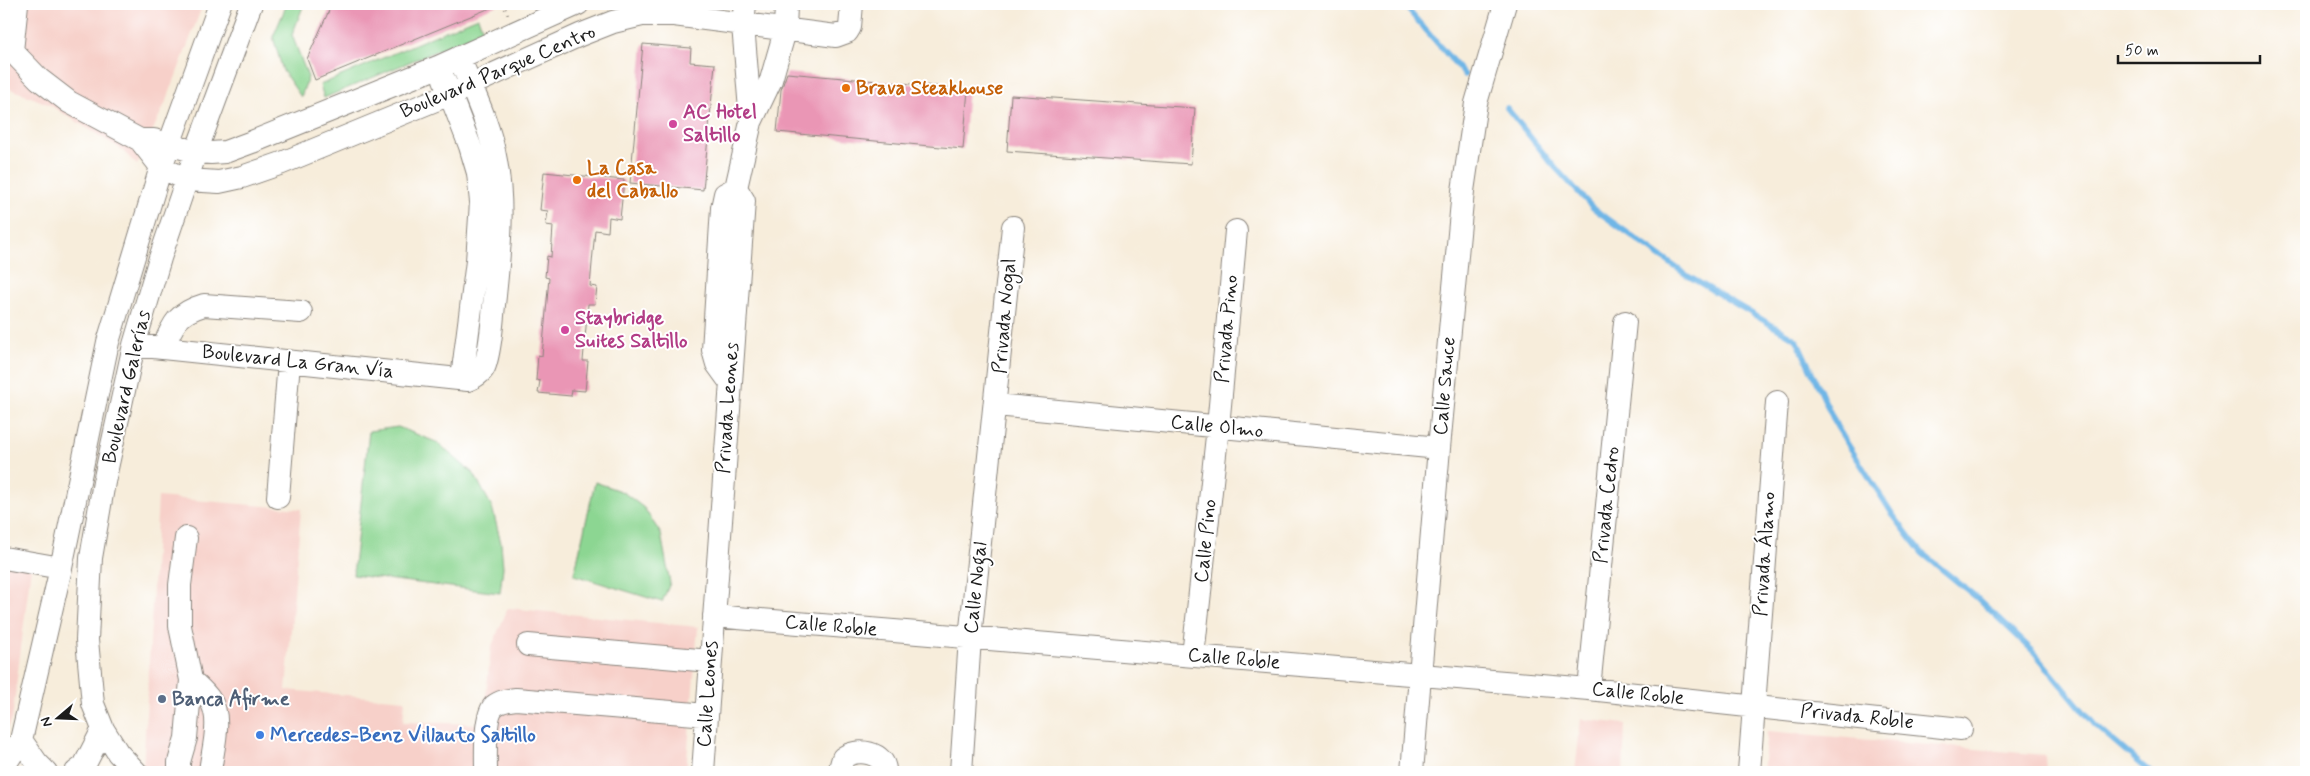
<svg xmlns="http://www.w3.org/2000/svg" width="2310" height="776" font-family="Mynerve,sans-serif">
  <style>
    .built { fill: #f7d0c9 }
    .green { fill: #8cd692; stroke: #547957 }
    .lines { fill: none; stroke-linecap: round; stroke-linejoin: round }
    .stream { stroke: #70b6e6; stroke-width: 5.5 }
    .building { fill: #ea96b5 }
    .minor-casing { stroke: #8a847c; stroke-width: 24 }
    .path { stroke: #8a847c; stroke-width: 3; stroke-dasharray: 1 4; stroke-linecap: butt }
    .minor { stroke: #fff; stroke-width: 22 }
    .food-dot { fill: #e8710a; stroke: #fff; stroke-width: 2 }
    .hotel-dot { fill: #d1479c; stroke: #fff; stroke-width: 2 }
    .service-dot { fill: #5c6f8a; stroke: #fff; stroke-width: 2 }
    .shop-dot { fill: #3f7fe0; stroke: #fff; stroke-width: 2 }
    .labels { text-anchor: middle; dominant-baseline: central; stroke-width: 4; stroke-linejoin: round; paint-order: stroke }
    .street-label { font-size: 20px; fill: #1c1c1c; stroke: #fff }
    .food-label { font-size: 20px; font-weight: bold; fill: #c56008; stroke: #fff; text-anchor: start }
    .hotel-label { font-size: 20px; font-weight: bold; fill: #b23c85; stroke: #fff; text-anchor: start }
    .service-label { font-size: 20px; font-weight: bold; fill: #4e5e75; stroke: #fff; text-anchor: start }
    .shop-label { font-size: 20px; font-weight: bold; fill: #366cbe; stroke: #fff; text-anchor: start }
  </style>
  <rect width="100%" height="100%" fill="#fff"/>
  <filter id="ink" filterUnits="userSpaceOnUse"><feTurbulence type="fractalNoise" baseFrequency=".02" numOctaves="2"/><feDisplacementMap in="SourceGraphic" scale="10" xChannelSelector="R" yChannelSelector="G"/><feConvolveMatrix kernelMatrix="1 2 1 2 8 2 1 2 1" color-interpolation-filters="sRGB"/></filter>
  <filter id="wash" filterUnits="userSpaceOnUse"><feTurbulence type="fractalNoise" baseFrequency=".0096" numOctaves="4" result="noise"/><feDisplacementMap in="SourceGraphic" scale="20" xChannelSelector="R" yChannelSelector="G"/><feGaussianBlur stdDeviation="1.12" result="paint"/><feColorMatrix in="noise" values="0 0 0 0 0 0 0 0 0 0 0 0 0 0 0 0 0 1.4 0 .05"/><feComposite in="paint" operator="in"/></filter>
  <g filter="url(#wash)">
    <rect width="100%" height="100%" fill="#f7eddb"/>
    <path class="built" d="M4,4H203L168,97L137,165L121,149L48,104L4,86Z
      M158,497L301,509L286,690L405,700L403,722L483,724L491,648L508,608L698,627L686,772H143Z
      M4,564L31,567L12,719L4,734Z
      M1581,719L1625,724L1623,772H1575Z
      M1767,731L2045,755L2046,772H1763Z"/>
    <path class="green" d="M287,4H304L292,35L308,77L301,97L283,71L273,37Z
      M478,17L483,31L324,98L320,85Z
      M398,427L436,442L474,474L492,507L501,543L503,567L500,593L353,575L369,431Z
      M595,482L623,492L644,508L661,534L670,583L662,602L574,575Z"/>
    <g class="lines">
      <path class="stream" d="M1403,4L1465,75
        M1507,108L1552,164L1593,208L1688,276L1797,340L1837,427L1893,515L1922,553L1976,597L2034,652L2095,725L2150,772"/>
    </g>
    <g id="blocks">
      <path class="building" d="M332,4H500L315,80L307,59Z
        M643,44L691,48L690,62L715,64L703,190L630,183Z
        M787,73L968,89L963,149L777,132L781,90Z
        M1011,95L1195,108L1191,164L1007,151Z
        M544,172L624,180L620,219L609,217L608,232L595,230L590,286L597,287L595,304H588L583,361H588L585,391L572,390L571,396L538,393L540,381L536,380L538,355L542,356L549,278L545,277L547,256L551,257L553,226L546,225L548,211L540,210Z"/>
    </g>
  </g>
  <g filter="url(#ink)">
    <use href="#blocks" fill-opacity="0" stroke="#8a847c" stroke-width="1"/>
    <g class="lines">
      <defs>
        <path id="minor" d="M17,4L12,51L39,79L69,102L140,140H154L196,152L211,153L225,152L252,142L438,67L578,4
          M745,4L743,25L751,122
          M444,79L470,146L478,173L481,202L477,261L462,378
          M140,140L161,167L187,180L219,182L242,177L282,163L450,94L580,35L613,22L642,15H674L836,36L847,32L850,27L852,4
          M736,188L751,122L771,80L785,31L786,4
          M134,345L468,380C475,377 483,372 485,365C491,347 492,324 494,305C499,257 505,209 496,161C490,125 473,91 459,57
          M163,348C173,324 177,313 204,305L301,312
          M996,405L1439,448
          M278,497L289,362
          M4,558L61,568
          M714,616L1589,689L1961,729
          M528,645L710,661
          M1193,656L1218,427L1236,231
          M191,680C197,686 205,692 210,700C223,718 212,751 210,772
          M1589,689L1625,322
          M21,740L37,763L46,772
          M4,766L21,740L61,568L108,342L161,167L220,4
          M76,772L84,766L103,729
          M136,772L118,753L103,729L93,704L87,640L91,558L104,482L134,345L160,258L196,152L251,4
          M179,772V762L186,738L191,680L180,626V585L186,538
          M486,772C486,758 484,716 494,706C500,701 508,700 516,699L707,715
          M703,772L744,201L736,188L725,194L722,208L713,350L717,364L730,382
          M839,772L843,758C856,747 886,752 885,772
          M961,772L970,638L1013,227
          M1412,772L1439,448L1463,191L1476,103L1505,4
          M1749,772L1777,402"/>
      </defs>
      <use href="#minor" class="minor-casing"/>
      <path class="path" d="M503,4L508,15"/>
      <use href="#minor" class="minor"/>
    </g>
  </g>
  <g class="food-dot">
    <circle cx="846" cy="88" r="5"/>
    <circle cx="577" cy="180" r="5"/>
  </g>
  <g class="hotel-dot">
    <circle cx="673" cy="124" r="5"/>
    <circle cx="565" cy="330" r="5"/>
  </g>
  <circle class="service-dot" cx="162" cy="699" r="5"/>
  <circle class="shop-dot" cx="260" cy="735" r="5"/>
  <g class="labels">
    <g class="street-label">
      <text transform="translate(498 72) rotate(-23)">Boulevard Parque Centro</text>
      <text transform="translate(1005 316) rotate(-85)">Privada Nogal</text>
      <text transform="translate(1227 329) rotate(-85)">Privada Pino</text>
      <text transform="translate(298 362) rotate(6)">Boulevard La Gran Vía</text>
      <text transform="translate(1445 386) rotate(-85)">Calle Sauce</text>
      <text transform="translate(127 387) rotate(-77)">Boulevard Galerías</text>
      <text transform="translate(728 408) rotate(-86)">Privada Leones</text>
      <text transform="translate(1217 427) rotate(6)">Calle Olmo</text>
      <text transform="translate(1607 505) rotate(-84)">Privada Cedro</text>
      <text transform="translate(1206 541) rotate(-84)">Calle Pino</text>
      <text transform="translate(1765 554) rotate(-86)">Privada Álamo</text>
      <text transform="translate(976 588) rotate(-84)">Calle Nogal</text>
      <text transform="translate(831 626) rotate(5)">Calle Roble</text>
      <text transform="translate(1234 659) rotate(5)">Calle Roble</text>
      <text transform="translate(708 694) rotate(-86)">Calle Leones</text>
      <text transform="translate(1638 694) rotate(6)">Calle Roble</text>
      <text transform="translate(1857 717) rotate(6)">Privada Roble</text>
    </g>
    <g class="food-label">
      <text x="856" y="88">Brava Steakhouse</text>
      <text x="587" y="168">La Casa<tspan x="587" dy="23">del Caballo</tspan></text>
    </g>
    <g class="hotel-label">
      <text x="683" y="112">AC Hotel<tspan x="683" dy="23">Saltillo</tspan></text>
      <text x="575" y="318">Staybridge<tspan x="575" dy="23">Suites Saltillo</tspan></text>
    </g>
    <g class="service-label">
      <text x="172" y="699">Banca Afirme</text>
    </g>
    <g class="shop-label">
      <text x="270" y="735">Mercedes-Benz Villauto Saltillo</text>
    </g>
  </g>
  <rect width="2310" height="776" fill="none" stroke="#fff" stroke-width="20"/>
  <g transform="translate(58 718) rotate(251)" stroke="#ffffff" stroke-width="4" paint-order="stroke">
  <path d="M0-4L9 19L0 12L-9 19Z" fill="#1c1c1c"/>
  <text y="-8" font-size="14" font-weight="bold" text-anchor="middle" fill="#1c1c1c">N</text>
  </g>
  <path d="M2118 55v8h142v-8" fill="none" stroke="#1c1c1c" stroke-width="2.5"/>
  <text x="2125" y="55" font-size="15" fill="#1c1c1c" stroke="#ffffff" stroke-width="4" paint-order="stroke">50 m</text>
</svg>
